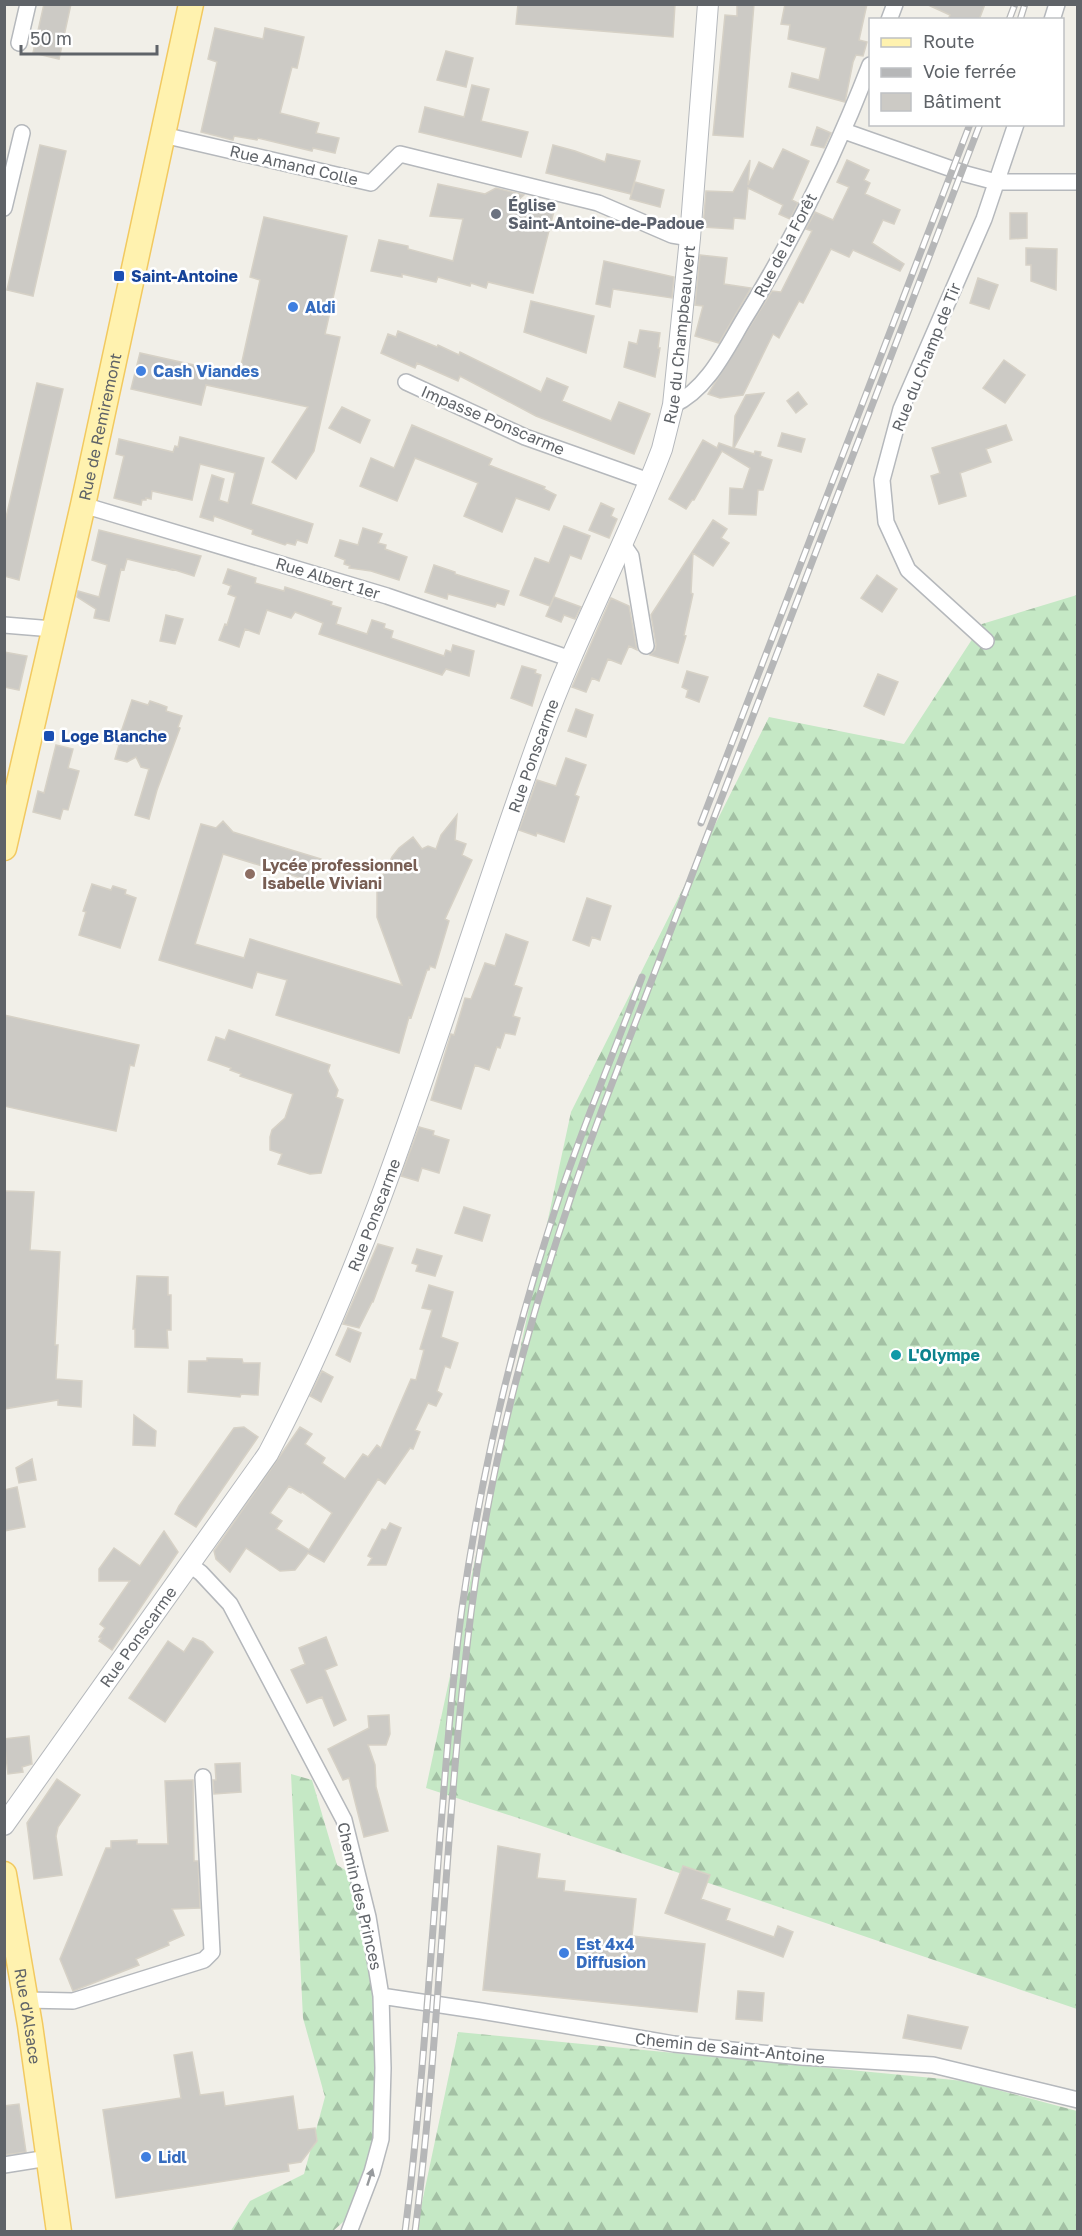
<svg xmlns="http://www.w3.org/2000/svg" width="1082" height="2236" font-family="'Golos Text',sans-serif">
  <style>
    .forest { fill: url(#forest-firs) }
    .building { fill: #cccac5; stroke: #d6d1c6; stroke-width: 1.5; fill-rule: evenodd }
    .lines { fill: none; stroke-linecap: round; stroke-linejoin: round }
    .minor-casing { stroke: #b5b8bc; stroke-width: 18 }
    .tertiary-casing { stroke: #b5b8bc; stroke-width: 22 }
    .primary-casing { stroke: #f2c960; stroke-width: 27 }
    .minor { stroke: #fff; stroke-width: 15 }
    .tertiary { stroke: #fff; stroke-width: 20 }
    .primary { stroke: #fff2af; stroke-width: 24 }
    .rail-casing { stroke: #b6b7b8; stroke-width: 7 }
    .rail { stroke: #fff; stroke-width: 4.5; stroke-dasharray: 14; stroke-linecap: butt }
    .oneway { fill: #979a9d }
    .worship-dot { fill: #6b7280; stroke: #fff; stroke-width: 2 }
    .transit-dot { fill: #1a4fb4; stroke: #fff; stroke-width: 2 }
    .shop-dot { fill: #3f7fe0; stroke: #fff; stroke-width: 2 }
    .education-dot { fill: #8d6e63; stroke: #fff; stroke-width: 2 }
    .culture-dot { fill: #0f9aa8; stroke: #fff; stroke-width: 2 }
    .labels { text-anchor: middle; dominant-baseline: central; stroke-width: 5; stroke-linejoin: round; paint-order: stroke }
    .street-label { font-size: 16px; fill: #5f6368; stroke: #fff }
    .worship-label { font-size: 16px; font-weight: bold; fill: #5b616d; stroke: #fff; text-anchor: start }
    .transit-label { font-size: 16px; font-weight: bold; fill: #164399; stroke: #fff; text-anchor: start }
    .shop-label { font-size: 16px; font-weight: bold; fill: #366cbe; stroke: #fff; text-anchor: start }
    .education-label { font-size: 16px; font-weight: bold; fill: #785e54; stroke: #fff; text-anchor: start }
    .culture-label { font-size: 16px; font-weight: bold; fill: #0d838f; stroke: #fff; text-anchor: start }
  </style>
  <defs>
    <pattern id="forest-firs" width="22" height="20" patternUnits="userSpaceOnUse" patternTransform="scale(1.5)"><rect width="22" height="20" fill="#c5e8c5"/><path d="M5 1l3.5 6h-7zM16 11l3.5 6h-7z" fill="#a3c0a4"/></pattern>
  </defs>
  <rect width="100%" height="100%" fill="#f1efe8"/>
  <path class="forest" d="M1077,595V2009L536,1824L426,1788L571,1112L769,717L904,744L982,624Z
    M291,1774L312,1780L337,1865L352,1874L374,1986L379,2173L371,2197L333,2231L230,2232L250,2201L304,2174L325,2097L303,2018Z
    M458,2032L964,2081L1077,2111V2231H416Z"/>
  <path class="building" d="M44,4H71L59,59L33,53Z
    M518,4H675L673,37L516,24Z
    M737,4H754L743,137L713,135L725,15L737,16Z
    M785,4H867L859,40L867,42L863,56L856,55L853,62L845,102L789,87L792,73L819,80L826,48L788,39L790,25L781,24Z
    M926,4H985L979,20H948L950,15Z
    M215,28L263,39L265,28L304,37L297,68L292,67L280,113L319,123L316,133L339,138L335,153L313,148L312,151L258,138L257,140L234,136L233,140L201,132L217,62L208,59Z
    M446,51L473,58L466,87L437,80Z
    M472,85L489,89L481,121L528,132L521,157L419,132L425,107L464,117Z
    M817,127L831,133L824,148L811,145Z
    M40,145L66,151L33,296L7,290Z
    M553,145L575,151L605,162L607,154L640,161L631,194L546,173Z
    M783,149L809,161L792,200L798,203L790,219L779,214L783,205L748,188L745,219L734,218L733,229L703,227L706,191L733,192L750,160L748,185L759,162L773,169Z
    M847,160L869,170L864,180L870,183L865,194L900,210L894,224L883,220L872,243L904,264L900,271L853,250L849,257L831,249L803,303L799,301L779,338L773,334L743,395L720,398L708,394L772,291L781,292L812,231L806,229L815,212L833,220L849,187L837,182Z
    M635,182L664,190L660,207L630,199Z
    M438,184L485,194L496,188L524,195L515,203L554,211L533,293L488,282L486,288L471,283L470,286L438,277L436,282L402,274V277L371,271L379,240L408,246V249L453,261L463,219L430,216Z
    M1010,213H1027V238L1010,239Z
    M264,217L347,236L325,334L340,337L314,451L296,479L272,462L308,407L206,385L201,405L131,389L140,353L239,375L260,280L250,277Z
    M1026,248L1057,249L1056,290L1031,281V265H1026Z
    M700,255L727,258L724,284L751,288L719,343L695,336L703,306L695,305Z
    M604,261L674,277L672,298L613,289L610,307L596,304Z
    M978,278L998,285L989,309L970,303Z
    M531,301L594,316L586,353L524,332Z
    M640,330L660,333L658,348H660L655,377L624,367L629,342L637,344Z
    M398,331L437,347L438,345L459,355L460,352L541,392L547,378L568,387L562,401L611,421L619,402L650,414L634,454L536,416L460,376L458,381L417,363L415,368L381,353L388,334L396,337Z
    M1004,360L1025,375L1005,403L983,388Z
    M37,383L63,389L19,580L4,576V526Z
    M798,392L807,404L796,413L787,401Z
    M764,393L734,448L754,454L755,451L761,452L760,456L772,460L763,490H758L756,515L729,514L730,488L743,489L750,468L722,451L694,500H692L686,509L669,499L703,440L717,448L719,443L733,448L735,416L746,395Z
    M342,407L370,420L360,443L329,428Z
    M412,425L492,459L489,465L545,487L544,489L556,495L549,510L516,498L502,532L464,516L478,483L415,458L397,501L360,486L371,458L394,468Z
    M1006,425L1012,440L986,449L991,462L960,473L966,496L939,504L931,476L940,473L932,448Z
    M782,433L805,439L801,452L778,446Z
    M180,437L264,458L251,504L313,524L307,543L297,540L295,545L287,543L285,545L252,534L253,530L214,516L213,521L200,517L212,475L224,479L219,500L228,503L235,473L200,464L192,500L152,491L151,499L146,498V500H142L141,505L114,498L124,456L116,454L119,439L173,452L175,446L178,447Z
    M601,503L614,509L611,516L617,519L609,538L589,530Z
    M713,520L727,529L721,538L729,543L713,566L693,553L691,593L693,594L684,635L686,636L678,663L650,655L655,650L656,645L651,615Z
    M564,526L590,536L581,559L570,555L550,606L520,595L535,558L549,563Z
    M363,528L382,534L378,543L386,545L385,549L407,557L399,580L371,571L349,568L350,566L344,564L345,560L335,556L340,540L358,545Z
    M99,530L201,556L194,576L172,569V570L127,559L124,570L121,569L109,621L94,618L96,609L77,597L78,591L99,597L107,565L92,560Z
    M434,565L455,572V574L509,591L504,605L497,603L495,607L448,594L447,599L425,592Z
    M228,569L256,578L255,583L284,591L285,587L332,602L331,605L341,608L336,624L367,634L372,620L385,624L384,628L393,631L391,638L444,656L446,650L451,652L453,645L474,651L469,676L446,669L442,675L319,634L323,623L295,612L291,618L267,610L259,634L245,629L239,647L219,640L225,624L227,625L236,597L228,594L231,586L223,583Z
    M877,575L897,589L882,612L861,598Z
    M554,597L581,607L575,619L564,615L561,622L546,616Z
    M611,598L629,606L637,650L629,646L621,664L608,659L599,681L592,678L586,692L572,687Z
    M166,615L183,619L175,644L160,641Z
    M4,652L27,656L19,690L4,687Z
    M522,666L536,670L535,673L541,675L532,706L511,698Z
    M687,671L708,677L699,702L686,697L688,690L682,687Z
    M878,674L898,682L884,715L864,706Z
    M132,700L148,705L150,701L159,704L167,707L166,711L182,716L178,727L180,728L157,790L149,819L135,815L149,769L141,767L136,757L127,762L115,759L119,745L117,744Z
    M576,709L593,715L586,737L568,731Z
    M56,745L73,749L68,768L79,771L68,810L63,809L60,819L33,812L38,791L44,793Z
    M566,758L586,765L575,795L579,797L564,842L537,833L536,836L519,830L537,780L556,786Z
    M457,815L455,840L466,844L462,855L472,860L445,919L449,921L435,968L430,966L429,970H427L411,1018L409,1017L399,1053L276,1015L287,980L257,972L252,988L159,960L201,824L216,828L223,821L233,832L321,859L314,882L223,854L195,944L244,958L250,939L402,985L377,917V891L381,879L392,857L399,848L413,837L422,849L428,846L436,849L441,835Z
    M92,884L111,890L113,886L126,890L125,894L136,898L120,948L79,935L86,912L83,911Z
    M587,898L611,906L600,940L592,937L589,946L573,940Z
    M506,934L528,942L514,985L522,988L513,1016L520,1018L515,1035L505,1033L500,1048L497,1047L489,1070L475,1065L461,1109L431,1100L451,1034L454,1035L465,998L471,999L485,963L495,966Z
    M4,1015L139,1045L134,1066L130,1065L116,1131L4,1106Z
    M229,1030L330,1065L328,1071L338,1090L336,1097L343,1100L321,1173L310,1174L278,1164L282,1154L270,1150V1137L272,1130L285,1118L293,1094L240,1076L241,1074L230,1070L231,1068L208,1060L216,1037L225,1040Z
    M419,1127L434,1131L433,1135L449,1140L439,1173L422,1168L418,1181L401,1176Z
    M4,1191L34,1192L30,1250L60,1252L55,1345H58L56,1379L82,1381L81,1407L58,1405V1400L4,1409Z
    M464,1207L490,1215L482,1241L455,1233Z
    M378,1244L393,1248L373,1302H372L359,1328L343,1324Z
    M417,1249L442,1256L435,1276L416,1271L418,1265L412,1263Z
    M137,1276L168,1277V1295H171V1330H167L168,1348L135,1347V1329H133Z
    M429,1285L453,1292L441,1337L458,1343L450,1368L445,1366L437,1391L442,1394L436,1406L428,1403L415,1430L420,1432L413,1449L410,1448L385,1484L378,1479L324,1562L308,1553L295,1570L280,1571L246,1548L230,1572L216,1559L214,1551L300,1427L312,1434L305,1444L325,1458L322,1463L345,1479L363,1454L368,1457L377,1445L381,1448L411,1379L416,1380L424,1350L420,1349L432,1310L422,1308ZM289,1486L301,1493L302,1492L332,1513L309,1550L276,1529L282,1521L270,1513Z
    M348,1328L361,1333L350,1362L336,1355Z
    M207,1358L242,1359L243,1363H260L258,1395L241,1394L240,1397L188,1392L189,1361H207Z
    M322,1371L333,1377L321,1402L310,1396Z
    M134,1415L156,1431L155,1446L133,1445Z
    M244,1427L258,1437L196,1527L175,1514L179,1506L234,1428Z
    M32,1459L36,1480L19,1483L16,1468Z
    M17,1487L25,1527L4,1531V1490Z
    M390,1523L401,1528L386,1565H368L372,1558L368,1556L382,1529L386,1530Z
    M164,1531L178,1552L112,1650L99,1641L101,1638L99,1637L105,1628L100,1624L130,1581H99V1569L114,1548L140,1566Z
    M326,1637L337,1665L325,1670L346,1720L334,1726L322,1697L307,1703L291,1670L305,1664L299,1648Z
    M193,1638L203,1642L213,1652L165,1722L129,1698L168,1641L184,1652Z
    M389,1715L390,1734L386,1745H368L375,1765L376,1787L388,1831L364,1837L349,1778L343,1780L328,1749L369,1728L368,1716Z
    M29,1736L32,1764L22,1767L23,1772L8,1774L4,1739Z
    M240,1763L241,1792L214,1794L213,1780H216L215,1764Z
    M57,1779L80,1795L58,1827L56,1836L62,1875L34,1879L27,1823Z
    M193,1780L194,1861H198L200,1908L172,1909L184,1935L168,1942L169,1945L136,1959L139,1965L73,1991L60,1959L106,1848H111V1841L137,1840V1844H168L165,1781Z
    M498,1846L540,1854L537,1878L565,1881L564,1891L636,1899L632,1936L705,1944L697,2012L483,1990Z
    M683,1866L710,1875L701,1899L730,1909L726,1920L774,1937L778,1926L793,1932L783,1957L665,1913Z
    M738,1991L764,1993L762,2021L736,2019Z
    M908,2015L968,2027L961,2049L903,2038Z
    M192,2052L200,2095L223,2092L225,2106L293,2096L298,2130L315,2128L317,2141L301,2162L288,2164L289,2171L116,2198L103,2110L181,2098L174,2055Z
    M19,2104L26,2152L4,2155V2106Z"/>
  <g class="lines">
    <defs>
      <path id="minor" d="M889,20L895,4
        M1052,20L1057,4
        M19,43L28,4
        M844,131L966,174L996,182H1078
        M163,135L371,183L400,154L598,203L672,235L690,238
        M4,208L22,133
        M406,382L525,437L649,481
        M673,405C707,390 726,349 744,319C794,238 836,153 870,65
        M83,505L387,596L571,659
        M622,543L631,556L646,646
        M4,625L53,629
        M986,641L908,570L886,522L882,480L901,409L984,219L1016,124
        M189,1564L201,1573L230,1604L344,1820L368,1917L381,1996L383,2068L381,2139L372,2172L349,2232
        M381,1996L481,2011L674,2044L801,2057L933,2065L1078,2100
        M26,2000L73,2001L204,1960L212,1952L203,1777
        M4,2165L48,2158"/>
      <g id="tertiary">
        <path id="s1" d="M4,1825L268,1454C388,1226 453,974 541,733C576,636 626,545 662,449L673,405L690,238L708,4"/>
      </g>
      <g id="primary">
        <path id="s2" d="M4,848L83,505L191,4"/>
        <path id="s3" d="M4,1874L30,2025L59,2232"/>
      </g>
    </defs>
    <use href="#minor" class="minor-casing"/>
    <use href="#tertiary" class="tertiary-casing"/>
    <use href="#primary" class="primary-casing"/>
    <use href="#minor" class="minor"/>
    <use href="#tertiary" class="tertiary"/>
    <use href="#primary" class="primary"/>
    <defs>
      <path id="rail" d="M1009,20L1015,4
        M1020,20L1025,4
        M701,823L970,124
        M405,2232C423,2089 431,1944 443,1801C448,1737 453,1672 462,1608C482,1468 515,1329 560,1195C585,1121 615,1050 642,977
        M415,2232C441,2026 445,1818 471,1613C493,1439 542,1271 603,1107L980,124"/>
    </defs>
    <use href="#rail" class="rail-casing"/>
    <use href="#rail" class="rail"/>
  </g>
  <defs><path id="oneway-solid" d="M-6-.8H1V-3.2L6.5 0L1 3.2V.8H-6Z" transform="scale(1.5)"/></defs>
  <use class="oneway" href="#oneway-solid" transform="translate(370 2177) rotate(-72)"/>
  <circle class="worship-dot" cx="496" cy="214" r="6"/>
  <g class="transit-dot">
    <rect x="113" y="270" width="12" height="12" rx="3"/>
    <rect x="43" y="730" width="12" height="12" rx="3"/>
  </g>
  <g class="shop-dot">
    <circle cx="293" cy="307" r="6"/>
    <circle cx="141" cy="371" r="6"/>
    <circle cx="564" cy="1953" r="6"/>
    <circle cx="146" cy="2157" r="6"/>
  </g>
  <circle class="education-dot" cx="250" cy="874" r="6"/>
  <circle class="culture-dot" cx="896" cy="1355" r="6"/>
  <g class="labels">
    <g class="street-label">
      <text transform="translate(294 165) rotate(13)">Rue Amand Colle</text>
      <text transform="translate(785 245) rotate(-62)">Rue de la Forêt</text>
      <text stroke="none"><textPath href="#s1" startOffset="1652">Rue du Champbeauvert</textPath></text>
      <text transform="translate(926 357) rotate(-68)">Rue du Champ de Tir</text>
      <text transform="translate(493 420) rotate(23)">Impasse Ponscarme</text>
      <text stroke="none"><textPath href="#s2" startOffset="432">Rue de Remiremont</textPath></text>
      <text transform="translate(328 578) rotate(17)">Rue Albert 1er</text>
      <text stroke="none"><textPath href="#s1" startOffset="1203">Rue Ponscarme</textPath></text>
      <text stroke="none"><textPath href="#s1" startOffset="717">Rue Ponscarme</textPath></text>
      <text stroke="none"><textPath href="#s1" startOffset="231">Rue Ponscarme</textPath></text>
      <text transform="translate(360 1896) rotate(77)">Chemin des Princes</text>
      <text stroke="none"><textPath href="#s3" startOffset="144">Rue d'Alsace</textPath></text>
      <text transform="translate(730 2048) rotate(6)">Chemin de Saint-Antoine</text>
    </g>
    <g class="worship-label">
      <text x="508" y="205">Église<tspan x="508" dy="18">Saint-Antoine-de-Padoue</tspan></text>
    </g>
    <g class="transit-label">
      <text x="131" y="276">Saint-Antoine</text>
      <text x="61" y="736">Loge Blanche</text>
    </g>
    <g class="shop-label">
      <text x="305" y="307">Aldi</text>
      <text x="153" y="371">Cash Viandes</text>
      <text x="576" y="1944">Est 4x4<tspan x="576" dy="18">Diffusion</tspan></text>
      <text x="158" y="2157">Lidl</text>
    </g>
    <g class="education-label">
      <text x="262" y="865">Lycée professionnel<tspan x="262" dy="18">Isabelle Viviani</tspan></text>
    </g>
    <g class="culture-label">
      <text x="908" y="1355">L'Olympe</text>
    </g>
  </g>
  <rect width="1082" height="2236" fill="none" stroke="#5f6368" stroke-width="12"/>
  <rect x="869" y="18" width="195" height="108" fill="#ffffff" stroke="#bfc1c3" stroke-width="1.5"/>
  <rect x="881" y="38" width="30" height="9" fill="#fff2af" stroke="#bfc1c3" stroke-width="1.5"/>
  <text x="923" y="48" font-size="18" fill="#5f6368">Route</text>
  <rect x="881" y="68" width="30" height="9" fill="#b6b7b8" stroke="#bfc1c3" stroke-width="1.5"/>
  <text x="923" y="78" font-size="18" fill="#5f6368">Voie ferrée</text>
  <rect x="881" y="93" width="30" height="18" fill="#cccac5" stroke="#bfc1c3" stroke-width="1.5"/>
  <text x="923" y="108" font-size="18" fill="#5f6368">Bâtiment</text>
  <path d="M21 45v9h136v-9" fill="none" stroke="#5f6368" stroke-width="3"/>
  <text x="30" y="45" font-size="18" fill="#5f6368" stroke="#ffffff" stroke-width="4.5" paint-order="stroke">50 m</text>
</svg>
